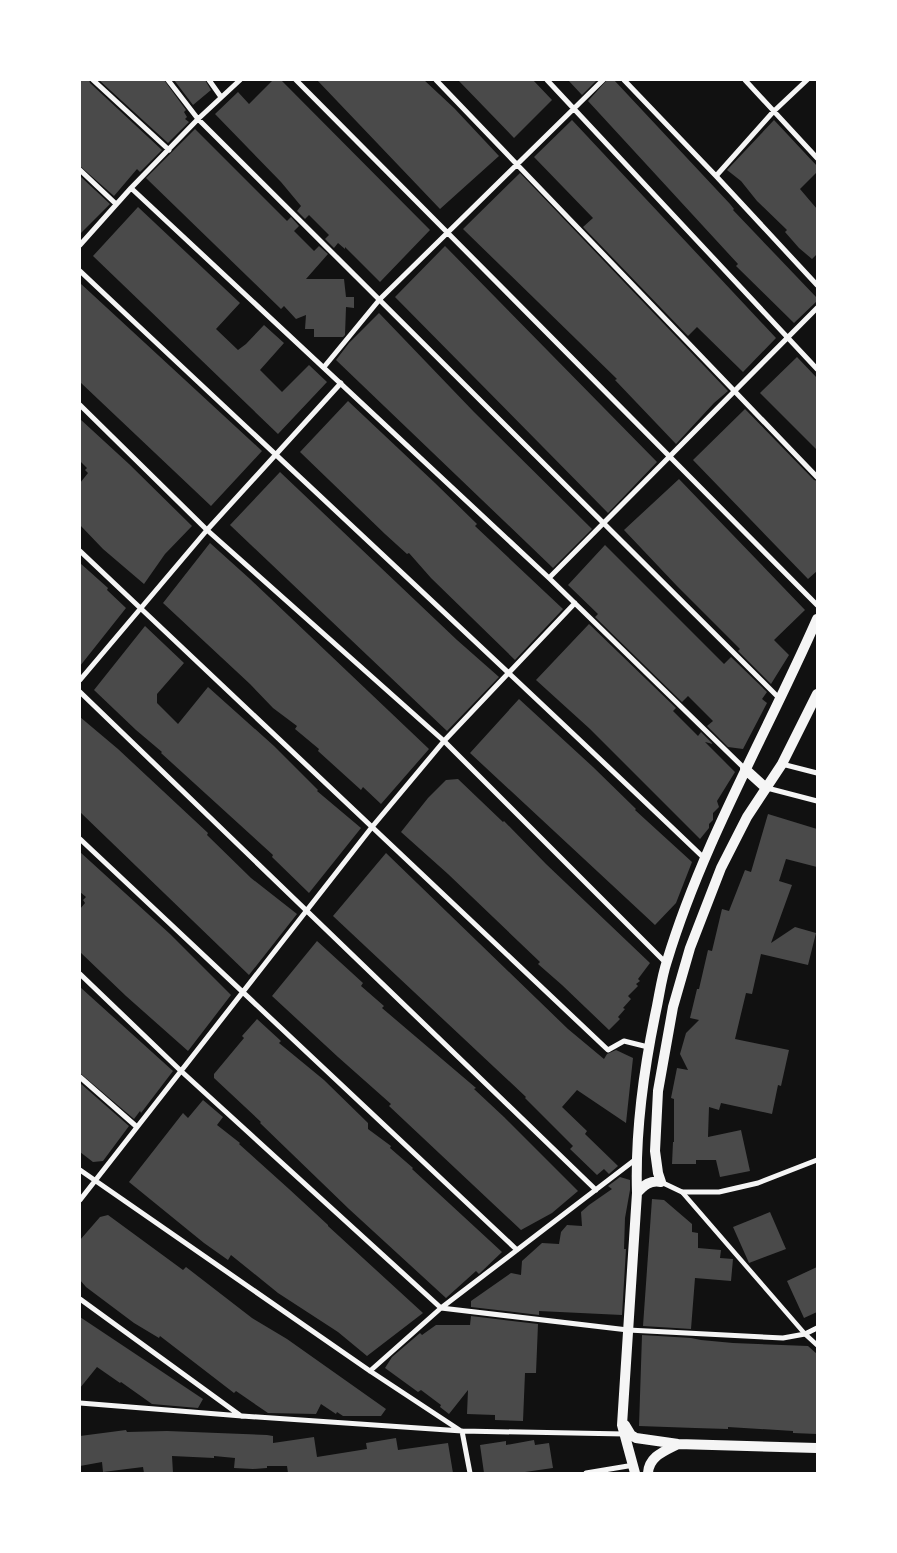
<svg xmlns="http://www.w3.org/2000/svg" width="897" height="1553" font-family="'Open Sans',sans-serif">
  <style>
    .building { fill: #4a4a4a }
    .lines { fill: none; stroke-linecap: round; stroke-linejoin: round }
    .pedestrian { stroke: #f5f5f5; stroke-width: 4.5 }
    .minor { stroke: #f5f5f5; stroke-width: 5 }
    .secondary { stroke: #f5f5f5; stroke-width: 10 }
  </style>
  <rect width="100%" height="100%" fill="#111"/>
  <path class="building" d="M80,80H89L90,83L162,150L140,172L137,169L114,196L80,166Z
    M99,80H164L186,110L184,112L187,117L185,119L189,122L168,143Z
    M174,80H205L211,90L193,105Z
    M273,80H281L430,230L380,282L345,247V249L338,243L334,248L325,239L329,235L309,215L305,219L297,211L301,206L281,182L215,114L238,92L249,104Z
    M317,80H424L454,108L499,156L440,209Z
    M458,80H533L552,100L514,138Z
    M568,80H597L582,95Z
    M607,80H614L730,204L734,209L733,210L817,298V301L794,323L736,266L738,264L588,101Z
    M572,120L776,338L743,372L697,327L688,336L583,227L593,218L534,157Z
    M774,120L817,166V172L800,189L817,209V254L812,259L799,248L785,232L787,230L757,201L741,181L727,170Z
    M195,129L287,221L291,217L299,226L294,231L314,251L319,246L328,254L306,279H344L346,297H354V308L346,307L345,335L343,337H314V329H305L306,315L296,319L284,306L281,309L146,178Z
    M520,173L728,391L714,403L676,444L615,380L617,379L463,229Z
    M80,176L110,204L80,234Z
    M138,207L240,303L216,329L238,350L246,344L264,325L284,343L260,370L282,392L309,365L327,382L278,434L93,256Z
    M445,246L657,462L608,513L395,297Z
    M80,283L262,451L211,506L80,382Z
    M379,313L474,412L592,529L553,568L336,360L349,343Z
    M797,357L817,378V450L760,393Z
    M348,401L435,483L477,524L475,526L563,609L515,660L431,578L409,553L407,554L385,534L300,452Z
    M745,409L814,480L817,481V571L808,579L693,460Z
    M80,419L129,464L192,526L165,554L144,584L103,549L80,525V483L88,473L85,470L87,468L80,461Z
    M280,472L457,640L499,677L447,731L230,525Z
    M679,479L805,610L774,640L789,655L771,684L738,651L740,649L677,586L624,530Z
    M210,543L250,579L429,749L381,804L363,787L361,790L318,751L319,749L295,729L297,726L273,708L250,684L163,603Z
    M605,545L724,664L731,657L767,692L762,699L767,703L743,749L728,747L707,726L713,721L688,696L682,702L595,617L598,614L568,585Z
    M80,563L108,588L107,590L126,608L80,666Z
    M589,624L676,708L673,711L698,736L701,732L713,744L705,742L735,772L717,801L719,807L713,813V820L709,824V828L700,839L590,729L536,680Z
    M145,626L184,663L157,694V703L178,724L208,687L274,746L318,790L317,791L361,828L309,893L272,857L273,855L161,753L162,752L136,730L94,690Z
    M519,699L593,767L636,809L635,810L692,862L676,903L655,925L470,753Z
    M80,717L118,749L208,833L207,835L251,878L297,914L249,975L80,812Z
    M458,779L503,822L504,821L546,864L650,963L638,979L640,981L636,984L638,986L628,996L631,999L623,1008L625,1009L618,1017L620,1019L609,1030L562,985L538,964L540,962L448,874L401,832L428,798L446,780Z
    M768,814L817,829V867L786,859L779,881L792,885L771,943L795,927L816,933L808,965L761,954L752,994L746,993L735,1039L789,1050L781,1086L778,1085L772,1114L721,1103L719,1110L709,1107L708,1137L741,1130L750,1171L720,1177L716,1160H696V1164H672L673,1142H674V1099L671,1098L677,1068L688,1070L680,1054L686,1033L699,1020L690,1018L697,989H699L708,950L712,951L722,909L729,911L745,870L751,872Z
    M80,852L170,934L231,995L188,1051L126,996L80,952V909L85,903L83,900L86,897L80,892Z
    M386,853L568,1029L604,1059L607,1054L616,1050L633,1058L626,1123L577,1090L562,1107L587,1131L585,1134L618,1166L609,1174L604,1169L597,1175L570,1149L573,1146L525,1098L526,1097L333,916Z
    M317,941L363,983L361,986L384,1006L382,1008L476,1088L474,1089L504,1117L578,1191L552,1213L521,1230L389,1106L391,1104L338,1057L272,996Z
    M80,987L173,1071L141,1113L140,1111L134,1119L80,1073Z
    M257,1019L281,1041L279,1043L324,1080L368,1123V1129L391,1146L390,1148L413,1168L412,1169L502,1252L479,1274L476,1271L446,1298L349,1209L260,1123L261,1122L214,1078V1074L244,1038L242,1036Z
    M80,1083L129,1126L103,1161L93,1162L80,1152Z
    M203,1100L223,1117L217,1125L240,1143L239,1144L289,1189L328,1225V1226L423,1313L367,1356L338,1332L278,1293L231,1255L228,1260L204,1243L129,1182L183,1113L188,1118Z
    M620,1177L630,1180V1190L625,1218L624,1249H626L622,1315L539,1311V1315L471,1307V1301L511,1273L521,1275L522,1261L542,1243L559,1244L561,1232L567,1225L582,1226L581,1212L589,1205L612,1189L608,1186Z
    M652,1199L664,1200L692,1224V1232L698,1233V1248L721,1250L720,1258L733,1259L731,1281L695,1278L691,1329L643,1326Z
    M770,1212L786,1249L749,1263L733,1227Z
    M108,1215L183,1270L186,1267L252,1318L287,1339L386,1409L381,1416H343L337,1412L336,1414L321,1404L316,1414L268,1413L236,1391L234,1393L160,1336L159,1338L134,1323L86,1287L80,1280V1240L100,1217Z
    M817,1267V1312L804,1318L787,1281Z
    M471,1316L538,1324L536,1373H525L523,1421L495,1420V1415L467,1414L468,1390L449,1414L440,1407L441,1405L421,1390L418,1392L385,1368L392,1357L420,1333L422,1335L436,1325H470Z
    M80,1317L203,1399L198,1408L152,1404L121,1382L120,1383L97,1367L80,1388Z
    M642,1335L691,1338L701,1340L733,1343L808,1346L817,1354V1434L793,1433V1431L728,1427V1429L695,1428L639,1426Z
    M126,1430L127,1432L167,1431L267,1435L273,1436V1443L314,1437L317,1457L367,1449L366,1443L396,1438L398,1450L448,1443L453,1473H288L287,1466H267V1468L253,1469L234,1468L235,1458L214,1456V1458L172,1456L173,1473H144L143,1467L103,1472L102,1462L80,1466V1436Z
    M534,1440L535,1445L549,1443L553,1468L518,1473H484L480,1445L506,1441V1445Z"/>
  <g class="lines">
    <path class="pedestrian" d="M682,1192L805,1334L817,1345"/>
    <path class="minor" d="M93,80L169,150
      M168,80L198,119L779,698
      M209,80L221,97
      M296,80L817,605
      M436,80L817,477
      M547,80L817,369
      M624,80L716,176L817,285
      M745,80L817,158
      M80,170L116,204
      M716,176L773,112L807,80
      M131,188L549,578L745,769
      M80,245L131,188L198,119L240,80
      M80,271C288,467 498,661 705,859
      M324,367L380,299L603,80
      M80,405L207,530L444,741L666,963
      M80,551L608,1050L624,1041L648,1047
      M549,578L817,308
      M80,680L207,530L341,383
      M80,692L596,1190
      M782,764L817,773
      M767,788L817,801
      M80,839L517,1250
      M80,974L181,1071L441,1308L628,1330L783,1338L805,1334L817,1328
      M80,1077L137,1127
      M80,1170L370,1371L461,1431
      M661,1182L682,1192H719L758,1183L817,1160
      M80,1200L372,827L444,741L575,603
      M80,1299L241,1416
      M370,1371L441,1308L636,1159
      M80,1403L242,1416L462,1431L625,1434
      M462,1431L470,1473
      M586,1473L634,1465"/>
    <path class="secondary" d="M745,769L766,788
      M637,1193C644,1185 650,1180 661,1182L658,1173L655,1151L658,1091L673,1007L690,948L721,868L747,817L782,764L817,694
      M625,1425L631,1435L636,1438L678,1444L817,1448
      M635,1473L622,1425L637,1193C635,1131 644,1067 657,1006C660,991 662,976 667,961C703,842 767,733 817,619
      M648,1473C649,1456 665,1451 678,1444"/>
  </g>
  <rect width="897" height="1553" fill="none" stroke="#ffffff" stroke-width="162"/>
</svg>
